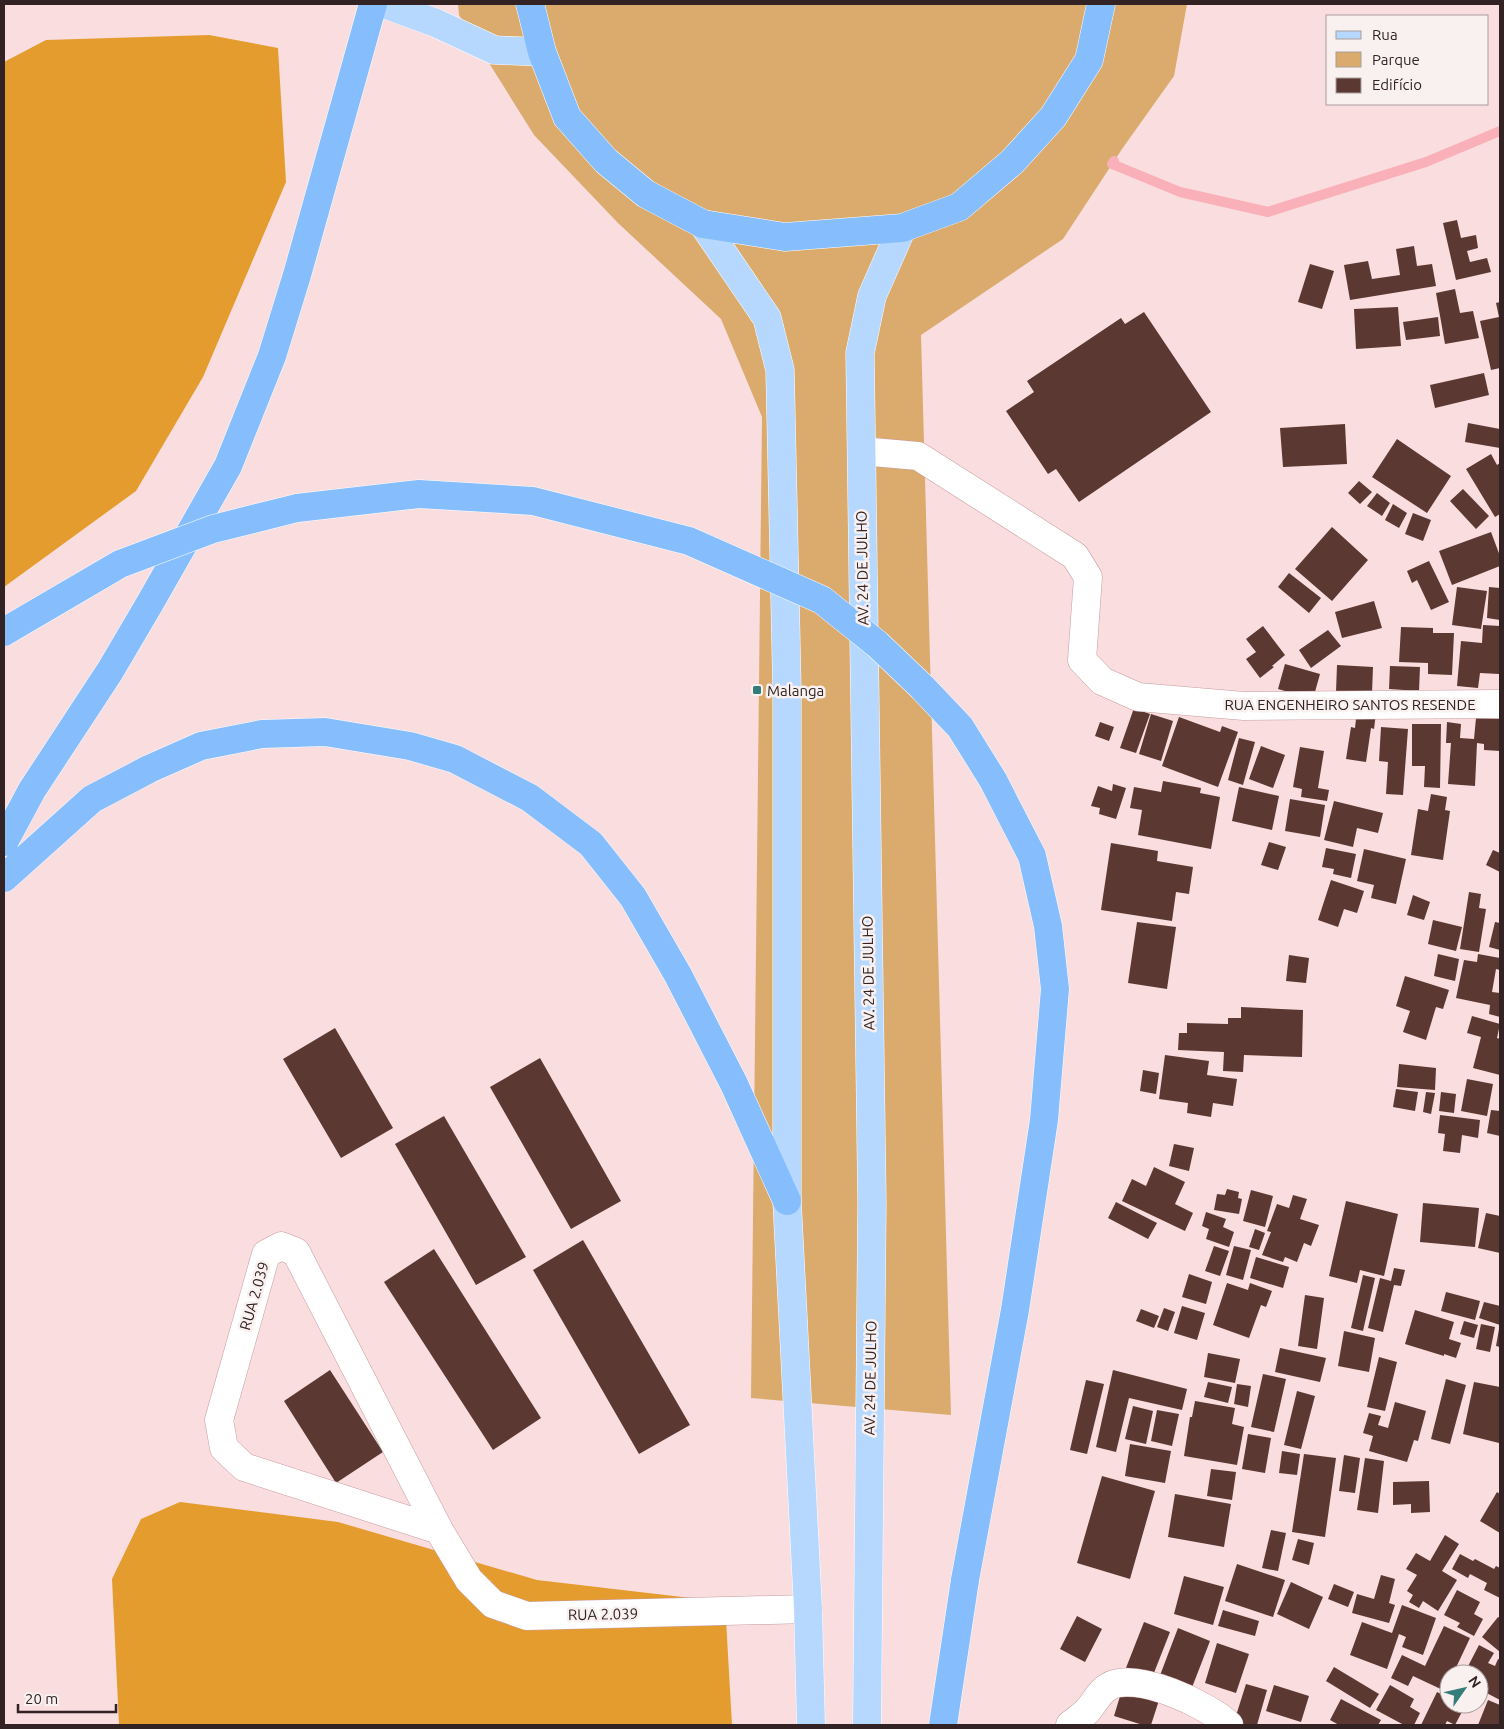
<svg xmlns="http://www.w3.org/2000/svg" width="1504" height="1729" font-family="Ubuntu,sans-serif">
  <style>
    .green { fill: #dbaa6d }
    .forest { fill: #e59c2e }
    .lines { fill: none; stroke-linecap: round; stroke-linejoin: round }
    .stream { stroke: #fab0b8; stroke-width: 10 }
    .building { fill: #5b3831 }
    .minor-casing { stroke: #c79ca0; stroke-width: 29 }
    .major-casing { stroke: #fff; stroke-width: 29 }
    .highway-casing { stroke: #fff; stroke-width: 29 }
    .minor { stroke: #fff; stroke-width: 28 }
    .major { stroke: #b6d8fe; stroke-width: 28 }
    .highway { stroke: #86befd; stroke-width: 28 }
    .highway-bridge-casing { stroke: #fff; stroke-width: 29; stroke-linecap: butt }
    .highway-bridge { stroke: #86befd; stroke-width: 28 }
    .poi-dot { fill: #357d7a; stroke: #f9f0f0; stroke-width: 2 }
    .labels { text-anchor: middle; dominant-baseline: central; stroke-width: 5; stroke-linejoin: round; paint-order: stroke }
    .street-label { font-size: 15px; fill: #332224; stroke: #f9f0f0 }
    .poi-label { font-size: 15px; fill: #332224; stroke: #f9f0f0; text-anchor: start }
  </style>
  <rect width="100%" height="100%" fill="#f9dddf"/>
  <path class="green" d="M458,4H1187L1174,76L1122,149L1063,239L921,335L951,1415L751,1398L762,417L721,319L618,223L534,135L459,15Z"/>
  <path class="forest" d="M209,35L278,48L286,182L203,377L136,491L4,587V62L46,40Z
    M180,1502L338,1522L537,1580L725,1602L732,1725H119L112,1579L141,1519Z"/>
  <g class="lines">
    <path class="stream" d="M1114,161L1112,164L1180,192L1268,212L1426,162L1500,131"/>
  </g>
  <path class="building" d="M1457,220L1461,238L1476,235L1478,248L1467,251L1470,262L1487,258L1491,272L1456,280L1443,223Z
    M1414,246L1417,266L1432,264L1436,286L1350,300L1344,265L1368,261L1372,279L1400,275L1396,249Z
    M1310,264L1334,271L1322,309L1298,302Z
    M1455,289L1460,313L1473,311L1479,338L1445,344L1436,293Z
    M1500,302V368L1491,370L1480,321L1499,317L1496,303Z
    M1398,307L1401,346L1356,349L1354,309Z
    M1144,312L1211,412L1079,502L1056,469L1048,474L1006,411L1034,392L1027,381L1121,318L1125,324Z
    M1438,317L1440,336L1406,340L1403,322Z
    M1484,373L1489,395L1435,408L1430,385Z
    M1468,423L1500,429V448L1465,442Z
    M1345,424L1347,464L1283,467L1280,428Z
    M1397,439L1451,476L1427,513L1372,477Z
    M1491,454L1497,465L1500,463V514L1495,517L1466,469Z
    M1359,481L1372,492L1360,504L1348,493Z
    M1463,489L1489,516L1476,529L1450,501Z
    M1377,493L1390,503L1382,516L1367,506Z
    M1393,504L1407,513L1399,528L1385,520Z
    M1413,513L1431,520L1423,541L1405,534Z
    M1332,527L1368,560L1332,601L1295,569Z
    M1491,532L1500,556V566L1452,585L1439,551Z
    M1429,561L1449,602L1431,610L1417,580L1412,583L1407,571Z
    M1289,573L1321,598L1309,613L1278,587Z
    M1457,587L1487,591L1481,629L1452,625Z
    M1489,587L1500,588V620L1487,618Z
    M1374,601L1382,628L1342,638L1335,612Z
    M1483,625L1500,626L1499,674L1480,673L1478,688L1457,686L1461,641L1482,643Z
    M1263,626L1285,655L1272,666L1274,667L1260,678L1246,659L1256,652L1246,639Z
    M1401,627L1433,628V633H1454L1452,675L1428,674V663L1399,662Z
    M1328,630L1341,646L1311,668L1299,650Z
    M1285,664L1320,674L1313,699L1278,689Z
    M1337,665L1373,667L1372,693L1336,692Z
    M1390,666L1420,667L1419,691L1389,689Z
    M1134,708L1150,714L1136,753L1120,748Z
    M1357,710L1376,713L1374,729L1371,728L1366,762L1346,759L1351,727L1355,728Z
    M1151,714L1173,721L1161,761L1139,754Z
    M1179,717L1220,732L1222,726L1238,732L1218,787L1162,766Z
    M1476,718L1500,719V751L1484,750V744L1477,743L1475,786L1448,784L1451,743H1446L1447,722L1461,724L1460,738L1474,739Z
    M1100,722L1114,727L1109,741L1095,736Z
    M1412,724H1441L1440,788L1424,787L1425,766H1412Z
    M1381,727L1408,729L1403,795L1386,794L1388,762L1379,761Z
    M1239,738L1255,742L1243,785L1228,780Z
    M1261,746L1285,755L1273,788L1249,779Z
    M1300,747L1324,751L1318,788L1329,790L1327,801L1301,797L1302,789L1293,787Z
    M1163,781L1201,788L1200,793L1220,797L1211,849L1138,835L1142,810L1130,808L1134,787L1161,792Z
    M1113,784L1126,788L1116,819L1099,814L1100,808L1091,806L1098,786L1112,791Z
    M1239,787L1279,796L1272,830L1232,821Z
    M1431,794L1447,797L1445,810L1450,811L1443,860L1411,855L1418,809L1428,811Z
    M1290,799L1325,805L1320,837L1285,831Z
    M1334,801L1383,813L1378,833L1357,828L1353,847L1324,840Z
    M1269,842L1286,847L1278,870L1261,865Z
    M1111,843L1158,851L1157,861L1193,867L1189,894L1176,892L1172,921L1101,910Z
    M1326,848L1356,854L1351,878L1333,874L1334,869L1322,867Z
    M1364,849L1406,859L1396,904L1371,898L1374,885L1357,881Z
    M1493,850L1500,853V872L1486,865Z
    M1331,880L1364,891L1357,913L1344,909L1338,927L1318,920Z
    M1469,892L1481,894L1479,908L1486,909L1479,952L1460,949Z
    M1413,895L1430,902L1424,920L1407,915Z
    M1433,920L1462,927L1456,951L1428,944Z
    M1137,922L1176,927L1167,989L1128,983Z
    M1495,922L1500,923V950L1489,947Z
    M1438,954L1459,959L1455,981L1434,976Z
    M1478,954L1500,958V970L1496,969L1492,992L1500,993V1017L1489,1014L1490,1005L1456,998L1464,960L1477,962Z
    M1289,955L1309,958L1306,983L1286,981Z
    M1405,976L1449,990L1443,1009L1436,1007L1426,1040L1403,1032L1410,1011L1396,1006Z
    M1241,1007L1303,1010L1302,1057L1244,1055L1243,1072L1223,1071L1224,1052L1178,1050L1179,1033H1187V1023L1228,1024V1018H1241Z
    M1472,1016L1500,1024L1497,1038L1500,1039V1075L1473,1068L1481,1037L1467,1033Z
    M335,1028L393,1128L341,1158L283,1059Z
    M1165,1055L1209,1061L1207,1075L1237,1079L1233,1106L1213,1103L1211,1117L1187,1113L1188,1103L1159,1099Z
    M540,1058L621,1201L571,1229L490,1087Z
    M1399,1064L1436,1068L1435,1090L1397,1087Z
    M1143,1070L1159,1073L1156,1094L1140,1091Z
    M1467,1079L1493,1084L1487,1116L1461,1111Z
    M1396,1089L1418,1092L1415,1111L1393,1107Z
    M1426,1092L1435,1093L1431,1114L1423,1112Z
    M1441,1092L1456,1094L1454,1113L1439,1111Z
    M1491,1110L1500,1111V1136L1487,1133Z
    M1440,1115L1480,1120L1478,1138L1462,1135L1460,1153L1443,1151L1445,1134L1438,1133Z
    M444,1116L526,1257L476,1285L395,1144Z
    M1174,1144L1194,1148L1189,1171L1169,1166Z
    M1154,1167L1185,1182L1175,1204L1193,1213L1185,1231L1122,1201L1132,1179L1146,1186Z
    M1227,1189L1239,1192L1238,1198L1242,1199L1239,1214L1214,1210L1217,1194L1225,1195Z
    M1251,1190L1273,1196L1265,1227L1243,1221Z
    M1293,1195L1307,1199L1300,1219L1319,1225L1311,1246L1304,1243L1297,1262L1285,1257L1283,1262L1262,1255L1271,1232L1267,1231L1277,1204L1289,1208Z
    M1346,1201L1398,1214L1384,1276L1360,1270L1357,1283L1329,1276Z
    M1116,1202L1157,1223L1148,1239L1108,1218Z
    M1423,1203L1479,1208L1475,1247L1420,1242Z
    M1206,1212L1226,1219L1223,1227L1234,1232L1229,1247L1206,1239L1209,1229L1202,1226Z
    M1486,1213L1500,1216V1253L1478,1248Z
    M1255,1229L1265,1233L1259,1250L1249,1247Z
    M583,1240L690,1425L639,1454L533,1270Z
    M1214,1246L1229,1251L1220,1276L1205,1271Z
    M1234,1246L1251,1250L1243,1280L1226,1275Z
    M434,1249L541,1418L493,1450L384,1282Z
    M1256,1257L1289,1267L1283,1288L1250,1278Z
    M1394,1268L1405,1270L1401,1286L1394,1285L1383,1332L1368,1328L1380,1278L1391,1281Z
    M1189,1274L1212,1282L1206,1304L1182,1297Z
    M1363,1275L1375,1278L1363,1331L1351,1328Z
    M1227,1283L1248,1290L1250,1283L1272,1291L1266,1307L1261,1305L1249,1338L1213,1325Z
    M1446,1292L1480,1301L1475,1320L1441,1311Z
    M1305,1295L1324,1298L1317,1349L1298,1346Z
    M1484,1302L1500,1306V1325L1479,1318Z
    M1182,1306L1205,1313L1197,1340L1174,1333Z
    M1164,1308L1175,1312L1168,1331L1157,1327Z
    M1141,1309L1159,1316L1154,1328L1136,1321Z
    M1415,1310L1454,1322L1449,1339L1461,1343L1456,1358L1444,1354V1356L1405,1344Z
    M1464,1321L1478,1325L1474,1338L1460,1334Z
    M1481,1324L1495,1327L1490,1352L1476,1349Z
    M1499,1329H1500V1347L1496,1346Z
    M1344,1331L1375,1338L1369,1372L1338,1366Z
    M1280,1348L1326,1358L1320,1382L1275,1372Z
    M1208,1353L1240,1359L1235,1383L1204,1377Z
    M1379,1357L1397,1362L1385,1411L1367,1407Z
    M330,1370L383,1452L336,1483L284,1401Z
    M1113,1370L1187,1389L1182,1410L1129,1398L1116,1452L1096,1447Z
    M1263,1374L1286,1379L1274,1432L1251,1427Z
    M1446,1379L1466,1385L1450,1444L1431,1439Z
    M1086,1380L1104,1384L1087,1454L1070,1450Z
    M1208,1382L1232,1387L1228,1403L1204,1397Z
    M1474,1382L1500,1387L1499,1443L1463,1434Z
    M1237,1384L1251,1386L1248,1407L1234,1404Z
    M1297,1391L1315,1396L1301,1449L1284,1445Z
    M1195,1401L1235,1408L1232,1424L1244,1427L1237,1465L1184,1456L1190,1417H1192Z
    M1395,1402L1426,1411L1418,1441L1414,1440L1407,1462L1369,1451L1373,1436L1363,1433L1369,1413L1381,1416L1378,1425L1388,1428Z
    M1133,1406L1153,1411L1146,1444L1125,1439Z
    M1157,1410L1179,1414L1172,1446L1151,1441Z
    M1248,1434L1271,1438L1265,1473L1242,1469Z
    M1130,1444L1171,1451L1165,1483L1125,1476Z
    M1282,1451L1300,1454L1297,1475L1279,1473Z
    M1304,1454L1336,1458L1325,1537L1292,1532Z
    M1344,1455L1360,1458L1355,1493L1339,1491Z
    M1365,1458L1384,1461L1378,1513L1357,1510Z
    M1211,1469L1236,1472L1232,1500L1207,1496Z
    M1102,1476L1155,1491L1130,1579L1077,1563Z
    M1429,1481L1430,1512L1411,1513V1504L1393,1505V1482Z
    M1497,1492L1500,1494V1533L1480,1521Z
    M1175,1494L1231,1504L1224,1547L1168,1537Z
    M1271,1530L1286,1533L1278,1571L1262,1568Z
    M1445,1535L1459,1544L1442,1571L1457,1580L1438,1611L1423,1601L1419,1608L1409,1602L1413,1595L1407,1591L1417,1575L1406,1569L1416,1553L1430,1561Z
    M1298,1539L1314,1543L1309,1565L1292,1560Z
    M1460,1554L1473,1561L1475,1559L1494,1569L1496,1566L1500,1568V1598L1484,1590L1487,1583L1470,1574L1468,1578L1452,1569Z
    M1237,1564L1285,1580L1273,1617L1225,1601Z
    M1381,1575L1395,1579L1389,1603L1395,1605L1389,1623L1352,1613L1357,1594L1374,1599Z
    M1184,1576L1224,1587L1213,1625L1174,1614Z
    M1291,1582L1323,1597L1309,1629L1277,1614Z
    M1334,1584L1354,1592L1348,1607L1328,1599Z
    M1457,1590L1480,1602L1474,1614L1483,1619L1474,1636L1457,1627L1460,1623L1444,1615Z
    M1402,1605L1436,1618L1423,1655L1402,1647L1406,1637L1399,1634L1387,1669L1350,1655L1362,1622L1392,1633Z
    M1223,1610L1259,1621L1255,1636L1218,1626Z
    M1077,1616L1102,1629L1085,1662L1060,1649Z
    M1498,1617L1500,1618V1652L1482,1637Z
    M1144,1622L1170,1632L1150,1683L1124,1673Z
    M1444,1626L1470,1638L1453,1674H1449V1683L1445,1691L1413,1676L1408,1686L1391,1678L1402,1655L1425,1666Z
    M1178,1628L1210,1641L1191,1690L1159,1678Z
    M1217,1643L1249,1654L1236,1693L1205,1683Z
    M1479,1645L1494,1653L1488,1663L1495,1666L1498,1659L1500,1660V1700L1479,1689V1674H1464Z
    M1334,1667L1379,1694L1370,1708L1326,1681Z
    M1124,1683L1161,1694L1151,1725H1143L1114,1716Z
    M1246,1684L1267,1690L1257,1725H1246L1234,1722Z
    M1274,1685L1309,1696L1301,1722L1266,1711Z
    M1390,1685L1414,1699L1410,1707L1420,1713L1414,1725H1404L1376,1710Z
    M1437,1692L1449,1698V1704L1465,1706L1455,1725L1447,1721L1445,1725H1421Z
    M1341,1699L1381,1720L1378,1725H1339L1330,1720Z
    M1488,1700L1500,1705V1725H1478Z"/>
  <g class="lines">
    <defs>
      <path id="minor" d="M861,451L918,456L1075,556L1088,577L1082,660L1102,681L1138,697L1244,706L1500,704
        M439,1530L244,1467L224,1448L219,1420L266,1254L281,1246L296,1252L439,1530L469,1580L493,1604L527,1616L808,1609
        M1070,1725C1076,1720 1083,1716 1088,1710C1095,1702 1099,1692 1108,1687C1134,1670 1209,1705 1229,1725"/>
      <path id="major" d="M384,4L436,23L494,50L542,52
        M703,224L767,318L780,370L787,690V1201L808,1609L811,1725
        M867,1725L872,1203L860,353L872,296L902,228"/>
      <path id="highway" d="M530,4L542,52L567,117L606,161L646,194L703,224L785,237L902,228L959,207L1012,162L1053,117L1089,60L1101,4
        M4,842L32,790L110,671L150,603L228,466L272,356L297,275L373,4
        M4,878L92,799L149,769L201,746L262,734L325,732L410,746L455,759L530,798L591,844L633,897L678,975L734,1084L787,1201
        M943,1725L965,1580"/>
    </defs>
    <use href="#minor" class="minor-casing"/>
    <use href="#major" class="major-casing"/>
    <use href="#highway" class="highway-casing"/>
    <use href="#minor" class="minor"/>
    <use href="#major" class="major"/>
    <use href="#highway" class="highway"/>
    <defs>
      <path id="highway-bridge" d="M4,632L120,564L213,529L297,508L419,494L533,501L689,541L822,600L877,644L922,687L960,727L993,780L1032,856L1048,926L1055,989L1044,1120L1015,1310L965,1580"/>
    </defs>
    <use href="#highway-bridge" class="highway-bridge-casing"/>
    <use href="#highway-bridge" class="highway-bridge"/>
  </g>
  <rect class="poi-dot" x="752" y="685" width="10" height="10" rx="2.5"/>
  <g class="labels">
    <g class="street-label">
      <text transform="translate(862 568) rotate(-91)">AV. 24 DE JULHO</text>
      <text x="1350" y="704">RUA ENGENHEIRO SANTOS RESENDE</text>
      <text transform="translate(868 973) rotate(-91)">AV. 24 DE JULHO</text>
      <text transform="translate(254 1296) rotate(-74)">RUA 2.039</text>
      <text transform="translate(870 1378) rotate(-89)">AV. 24 DE JULHO</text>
      <text transform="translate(603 1614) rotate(-1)">RUA 2.039</text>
    </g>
    <g class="poi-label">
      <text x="767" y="690">Malanga</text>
    </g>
  </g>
  <rect width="1504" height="1729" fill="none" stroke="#332224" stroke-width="10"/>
  <rect x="1326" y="15" width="162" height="90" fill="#f9f0f0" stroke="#aa9e9e"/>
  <rect x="1336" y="31" width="25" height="8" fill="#b6d8fe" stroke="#aa9e9e"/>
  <text x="1372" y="40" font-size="15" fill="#332224">Rua</text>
  <rect x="1336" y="52" width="25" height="15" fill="#dbaa6d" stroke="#aa9e9e"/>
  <text x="1372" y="65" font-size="15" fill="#332224">Parque</text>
  <rect x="1336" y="78" width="25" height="15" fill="#5b3831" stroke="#aa9e9e"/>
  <text x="1372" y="90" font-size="15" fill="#332224">Edifício</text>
  <g transform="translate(1464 1689) rotate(56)"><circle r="24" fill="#f9f0f0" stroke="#aa9e9e"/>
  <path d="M0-4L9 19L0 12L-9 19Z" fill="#357d7a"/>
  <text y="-8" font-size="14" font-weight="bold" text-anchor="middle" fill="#332224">N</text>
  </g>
  <path d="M18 1704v8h98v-8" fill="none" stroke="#332224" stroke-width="2.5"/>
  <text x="25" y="1704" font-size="15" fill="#332224" stroke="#f9f0f0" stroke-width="4" paint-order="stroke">20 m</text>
</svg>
